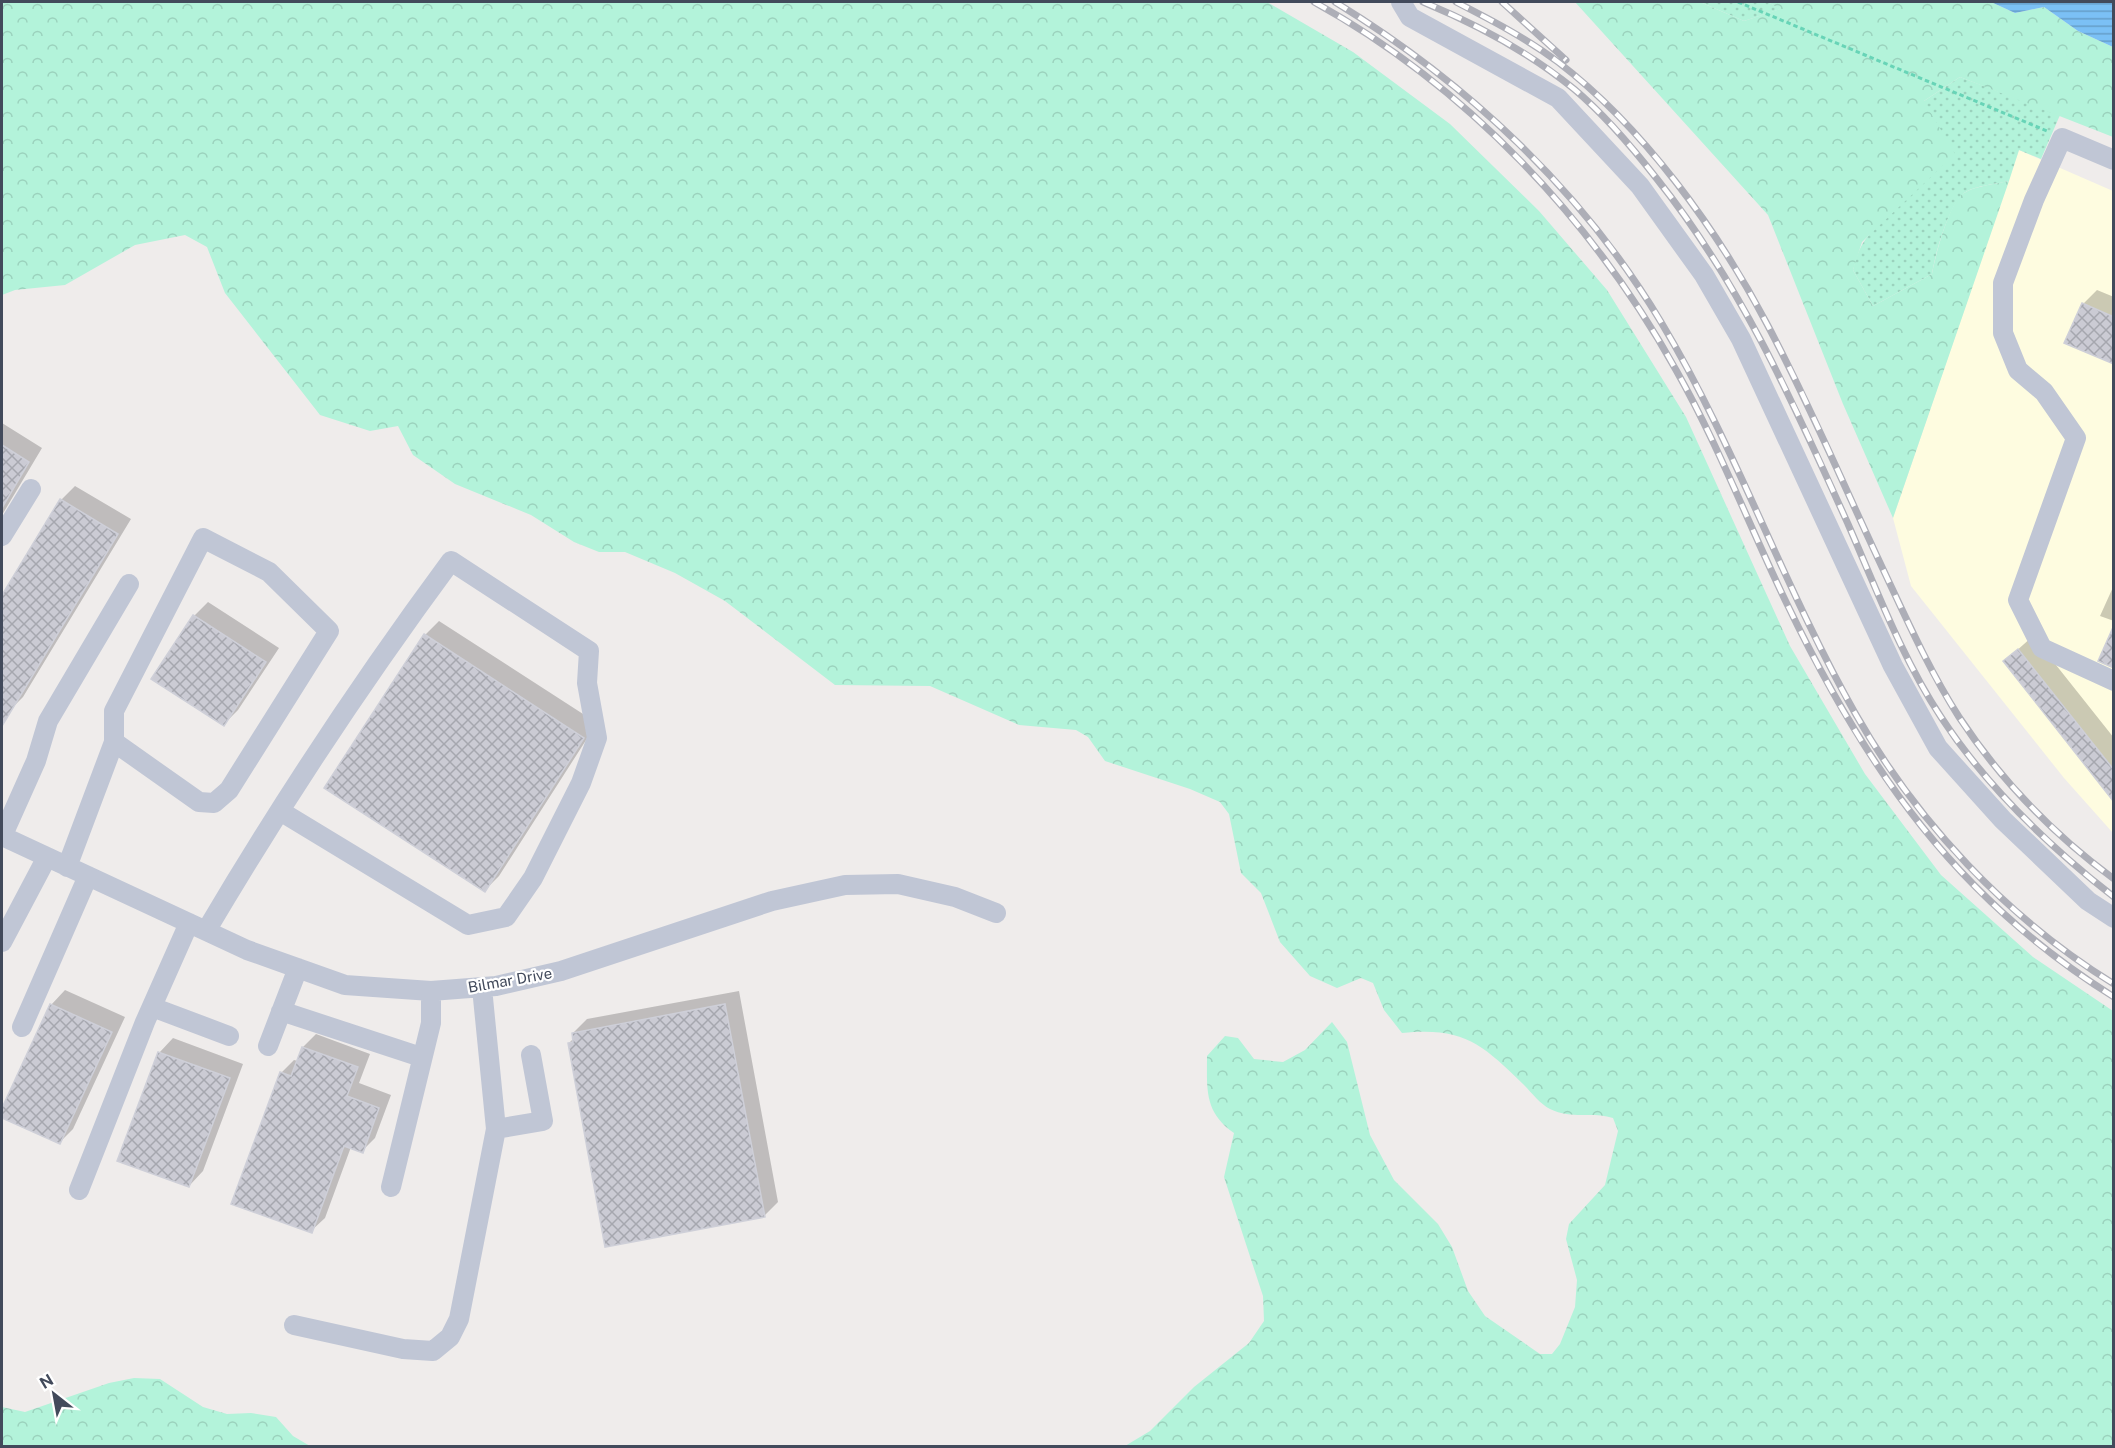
<svg xmlns="http://www.w3.org/2000/svg" width="2115" height="1448" font-family="'Public Sans',sans-serif">
  <style>
    .commercial { fill: #fefce0 }
    .grass { fill: url(#grass-dots) }
    .forest { fill: url(#forest-crowns) }
    .water { fill: url(#water-rules) }
    .shadow { fill: #0003 }
    .building { fill: url(#building-cross-hatch); stroke: #cecfd8; stroke-width: 1.5 }
    .lines { fill: none; stroke-linecap: round; stroke-linejoin: round }
    .path { stroke: #68d4b7; stroke-width: 3; stroke-dasharray: 4.5 3; stroke-linecap: butt }
    .minor { stroke: #c0c6d5; stroke-width: 20 }
    .rail-casing { stroke: #adaeb7; stroke-width: 7 }
    .rail { stroke: #fff; stroke-width: 4.5; stroke-dasharray: 14; stroke-linecap: butt }
    .labels { text-anchor: middle; dominant-baseline: central; stroke-width: 4.5; stroke-linejoin: round; paint-order: stroke }
    .street-label { font-size: 15px; fill: #424a5b; stroke: #fff }
  </style>
  <defs>
    <pattern id="grass-dots" width="8" height="8" patternUnits="userSpaceOnUse" patternTransform="scale(1.5)"><rect width="8" height="8" fill="#b3f3da"/><path d="M2 2h.1M6 6h.1" fill="none" stroke="#9bd2bd" stroke-width="1.8" stroke-linecap="round"/></pattern>
    <pattern id="forest-crowns" width="20" height="18" patternUnits="userSpaceOnUse" patternTransform="scale(1.5)"><rect width="20" height="18" fill="#b3f3da"/><path d="M2 6a3 3 0 1 1 6 0M12 15a3 3 0 1 1 6 0" fill="none" stroke="#9bd2bd"/></pattern>
    <pattern id="water-rules" width="6" height="5" patternUnits="userSpaceOnUse" patternTransform="scale(1.5)"><rect width="6" height="5" fill="#7bc0f5"/><path d="M0 2.5h6" fill="none" stroke="#669ec9"/></pattern>
    <pattern id="building-cross-hatch" width="8" height="8" patternUnits="userSpaceOnUse" patternTransform="scale(1.5)"><rect width="8" height="8" fill="#cbcbd4"/><path d="M0 0l8 8M0 8l8-8" fill="none" stroke="#a6a7af"/></pattern>
  </defs>
  <rect width="100%" height="100%" fill="#efeceb"/>
  <path class="commercial" d="M2019,150L2113,191V833L2064,778L1911,586L1893,518Z"/>
  <path class="grass" d="M1700,2H1768L1781,9L1744,21Z
    M1960,77L2060,115L2041,159L2019,150L2009,181C1996,184 1972,186 1963,194C1948,208 1935,254 1932,274L1873,306L1853,270C1856,257 1860,245 1869,235L1924,101Z"/>
  <path class="forest" d="M2,2H1267L1353,52L1450,124L1539,211L1607,290L1686,417L1790,646L1865,774L1941,875L2033,957L2113,1011V1446H1125L1150,1431L1194,1387L1249,1343L1264,1321L1263,1296L1224,1177L1234,1133C1204,1112 1207,1089 1207,1056L1225,1036L1238,1038L1254,1059L1283,1062L1305,1050L1332,1022L1347,1042L1370,1135L1394,1180L1438,1224L1452,1247L1468,1291L1485,1316L1540,1354H1552L1560,1344L1575,1307L1577,1280L1566,1239L1569,1224L1605,1185L1618,1131L1613,1118C1592,1111 1572,1120 1550,1109C1540,1104 1531,1092 1523,1084C1481,1043 1463,1027 1402,1033L1384,1010L1373,983L1361,978L1337,988L1310,976L1280,942L1261,893L1241,873L1229,814L1220,802L1190,789L1105,761L1088,737L1076,730L1019,725L930,686L835,685L725,601L675,573L625,552H599L574,542L531,515L455,484L413,455L398,426L370,431L320,415L225,293L207,247L185,235L135,245L65,285L15,290L2,295Z
    M1575,2H1700L1744,21L1780,9L1768,2H1991L2015,13L2044,7L2078,31L2113,47V137L1960,77L1924,101L1955,154L1862,242L1853,270L1873,306L1932,274C1935,257 1949,202 1964,193C1975,186 1995,184 2009,181L1893,518L1843,404L1768,215Z
    M134,1378L160,1379L203,1407L227,1414L251,1413L276,1417L293,1436L310,1446H2V1407L25,1412L109,1383Z"/>
  <path class="water" d="M1991,2H2113V47L2078,31L2044,7L2015,13Z"/>
  <path class="shadow" d="M2097,290L2114,297V362L2083,304Z
    M2,423L42,448L2,515Z
    M75,486L131,519L23,697L9,711L2,706V598L61,500Z
    M2114,585V621L2100,616Z
    M208,602L279,648L238,710L224,724L194,616Z
    M439,621L597,723L499,876L485,890L425,635Z
    M2033,636L2114,738V799L2005,661Z
    M65,990L125,1017L73,1129L59,1143L2,1116V1112L51,1005Z
    M739,991L778,1202L764,1216L569,1043L574,1038L573,1033L587,1019Z
    M316,1034L370,1054L359,1083L391,1095L375,1138L362,1151L351,1147L325,1218L311,1231L281,1073L294,1060L298,1061L303,1047Z
    M173,1038L243,1064L203,1171L189,1186L159,1053Z"/>
  <path class="building" d="M2082,303L2114,317V364L2064,343Z
    M2,445L29,462L2,508Z
    M60,499L118,534L2,726V595Z
    M193,615L266,662L224,726L151,679Z
    M2114,625V668L2098,661Z
    M424,634L584,738L485,892L324,788Z
    M2018,649L2114,770V802L2003,661Z
    M50,1004L112,1032L60,1144L2,1118V1108Z
    M725,1004L765,1217L605,1247L568,1043L573,1042L572,1033Z
    M302,1047L358,1067L347,1096L379,1108L363,1153L344,1146L312,1233L231,1204L280,1072L291,1076Z
    M158,1052L230,1078L189,1187L117,1161Z"/>
  <g class="lines">
    <path class="path" d="M1738,2L2047,131"/>
    <path class="minor" d="M1401,2L1410,17L1558,98L1640,186L1704,275L1741,339L1893,666L1938,748L2003,820L2088,901L2114,918
      M2114,160L2062,138L2034,200L2003,283V333L2018,370L2044,392L2076,438L2018,600L2042,648L2114,681
      M2,536L31,489
      M2,836L247,950L345,985L431,991L496,986L561,971L772,901L845,885L898,884L955,897L996,913
      M2,837L36,761L48,721L129,584
      M67,867L114,742V711L203,538L269,572L329,631L229,790L214,803L199,802L114,742
      M206,931C281,804 363,680 451,561L589,651L587,683L597,738L581,783L533,878L506,917L468,925L280,811
      M2,942L47,857
      M152,1007L229,1036
      M281,1011L421,1057
      M22,1027L88,876
      M268,1046L298,968
      M496,1129L543,1121L531,1055
      M391,1187L431,1023V991
      M79,1190L145,1022L189,923
      M294,1325L403,1349L433,1351L450,1337L459,1319L496,1129L482,988"/>
    <defs>
      <path id="rail" d="M1314,2C1466,86 1592,219 1676,370C1719,446 1750,528 1788,606C1867,770 1957,899 2114,997
        M1335,2C1466,82 1582,190 1661,322C1736,447 1783,586 1855,713C1917,822 2007,918 2114,984
        M1423,2C1476,24 1529,52 1574,89C1605,115 1632,147 1657,179C1740,283 1793,402 1848,524C1876,588 1902,658 1941,717C1986,786 2050,847 2114,897
        M1456,2C1491,20 1526,38 1558,62C1643,127 1717,229 1767,324C1809,403 1844,486 1882,567C1906,618 1929,670 1959,717C2000,779 2054,835 2114,879
        M1502,2L1566,60"/>
    </defs>
    <use href="#rail" class="rail-casing"/>
    <use href="#rail" class="rail"/>
  </g>
  <g class="labels">
    <g class="street-label">
      <text transform="translate(510 980) rotate(-10)">Bilmar Drive</text>
    </g>
  </g>
  <rect width="2115" height="1448" fill="none" stroke="#424a5b" stroke-width="6"/>
  <g transform="translate(54 1394) rotate(329)" stroke="#ffffff" stroke-width="4.5" paint-order="stroke">
  <path d="M0-4.5L10 22L0 15L-10 22Z" fill="#424a5b"/>
  <text y="-9" font-size="16" font-weight="bold" text-anchor="middle" fill="#424a5b">N</text>
  </g>
</svg>
